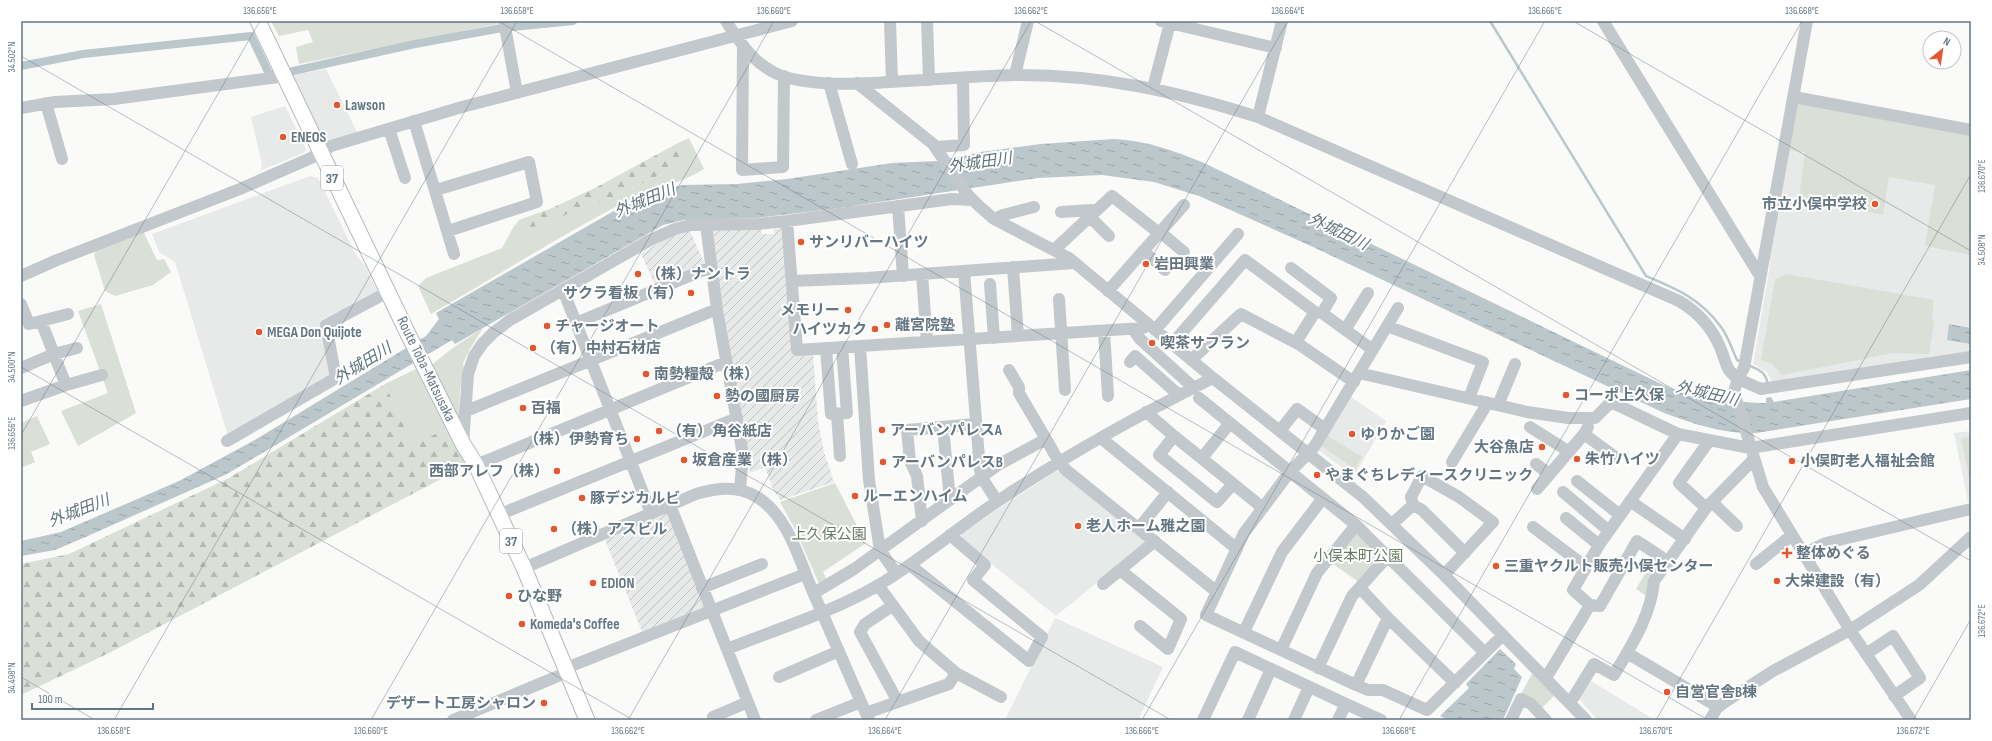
<svg xmlns="http://www.w3.org/2000/svg" width="1992" height="741" font-family="'Sofia Sans Condensed','Noto Sans JP',sans-serif">
  <style>
    .built { fill: #e8e9e9 }
    .industrial { fill: url(#industrial-furrows) }
    .green { fill: #dadfd7 }
    .forest { fill: url(#forest-firs) }
    .water { fill: url(#water-ripples) }
    .lines { fill: none; stroke-linecap: round; stroke-linejoin: round }
    .stream { stroke: #bbc7cb; stroke-width: 2.5 }
    .canal { stroke: #bbc7cb; stroke-width: 8 }
    .major-casing { stroke: #b5babe; stroke-width: 17 }
    .minor { stroke: #c3c8cc; stroke-width: 12 }
    .major { stroke: #fff; stroke-width: 15 }
    .ticks { fill: none; stroke: #657683; stroke-width: 1; stroke-opacity: 0.45 }
    .poi-dot { fill: #e4572e; stroke: #fff; stroke-width: 1.5 }
    .labels { text-anchor: middle; dominant-baseline: central; stroke-width: 4; stroke-linejoin: round; paint-order: stroke }
    .shield { fill: #fff; stroke: #939fa8; stroke-width: 1 }
    .shield-label { font-size: 14px; font-weight: bold; fill: #657683 }
    .poi-label { font-size: 15px; font-weight: bold; fill: #657683; stroke: #fff; text-anchor: start }
    .street-label { font-size: 15px; fill: #657683; stroke: #fff }
    .park-label { font-size: 15px; fill: #687a64; stroke: #fff }
    .water-label { font-size: 16px; font-style: italic; fill: #60757c; stroke: #fff }
    .neatline { fill: none; stroke: #657683; stroke-width: 1.5 }
    .ticks-label { font-size: 10px; text-anchor: middle; fill: #657683 }
  </style>
  <defs>
    <pattern id="industrial-furrows" width="10" height="10" patternUnits="userSpaceOnUse"><rect width="10" height="10" fill="#e8e9e9"/><path d="M-1 1l2-2M0 10L10 0M9 11l2-2" fill="none" stroke="#c0c1c2"/></pattern>
    <pattern id="forest-firs" width="22" height="20" patternUnits="userSpaceOnUse"><rect width="22" height="20" fill="#dadfd7"/><path d="M5 1l3.5 6h-7zM16 11l3.5 6h-7z" fill="#b4b9b4"/></pattern>
    <pattern id="water-ripples" width="26" height="14" patternUnits="userSpaceOnUse"><rect width="26" height="14" fill="#bbc7cb"/><path d="M2 4q2-2 4 0t4 0M15 11q2-2 4 0t4 0" fill="none" stroke="#9ca6aa"/></pattern>
  </defs>
  <rect width="100%" height="100%" fill="#fafaf8"/>
  <path class="built" d="M326,69L358,134L329,143L324,141L292,75Z
    M285,106L306,149L303,153L260,171L262,165L251,117Z
    M1797,106L1971,133V354L1773,384L1767,372L1753,364L1771,259L1769,258Z
    M310,176L318,178L355,253L365,266L378,292L321,320L332,374L228,436L175,262L159,252L152,234Z
    M1348,395L1386,421L1354,476L1318,450Z
    M1971,431V502H1968L1954,433Z
    M1056,471L1063,472L1148,541L1056,616L961,539L962,533Z
    M1055,618L1163,667L1138,720H1005Z
    M1589,680L1637,709L1654,720H1598L1578,698Z"/>
  <path class="industrial" d="M785,228L793,353H813L818,421L824,452L834,482L780,500L778,496L774,492L765,467L750,473L711,233L713,229H762V234H774V229Z
    M689,229L705,264L656,287L641,254L663,240Z
    M668,512L709,608L643,634L605,540Z"/>
  <path class="green" d="M271,21H497L498,24L299,64L296,47L313,42L308,30L279,36Z
    M1800,103L1971,133V255L1925,246L1935,185L1889,177L1883,215L1799,198L1805,152L1789,150L1797,106Z
    M689,138L704,169C679,185 649,189 623,203C558,237 495,277 431,314L418,286L426,278L502,248L513,228H528L553,223L575,209L604,201L689,161L678,143Z
    M143,231L157,260L164,259L171,272L153,285L115,296L105,291L94,255L97,248Z
    M1786,274L1934,300L1932,318L1934,322L1929,354L1893,353L1782,375L1772,364L1761,360L1775,280Z
    M101,304L136,413L78,446L61,411L108,393L78,311Z
    M483,328L470,349L463,363C466,371 461,382 460,391C459,404 460,417 462,430L430,366L454,347Z
    M420,367L449,428L412,446L385,384Z
    M37,416L50,444L31,452L35,462L21,468V423Z
    M1326,435L1362,457L1355,469L1320,445Z
    M1971,437V487L1961,438Z
    M835,483L866,543L823,572L828,582L820,586L796,531L780,502Z
    M1355,532L1381,554L1380,559L1359,582L1330,562Z
    M1655,557L1660,566L1648,597L1636,589Z
    M1533,672L1555,695L1542,708L1521,694Z"/>
  <path class="forest" d="M678,143L689,161L604,201L575,209L553,223L528,228H513L519,220L552,208L597,187Z
    M385,384L412,445L449,428C454,437 470,458 462,468L111,652L21,695V564L69,554L229,478Z"/>
  <path class="water" d="M1114,139C1148,141 1172,150 1204,163L1657,382L1689,396L1724,403C1735,400 1754,403 1766,403V398L1771,397L1774,402L1971,370V399L1756,433C1723,434 1693,424 1662,412L1311,246L1199,196L1154,182L1102,175L1038,178L840,208L755,218L684,220L663,225L455,344L452,340L227,474L81,539L55,550L21,556V541L61,532L179,481L253,441L426,336L439,319L436,313L619,208L667,188L683,185L737,184L787,179L892,163L938,161L981,152L1041,144Z
    M1949,324L1971,328V344L1947,340Z
    M1500,649L1516,664L1514,669L1522,677L1503,720H1449L1440,716L1469,688L1466,684Z"/>
  <g class="lines">
    <path class="stream" d="M1490,21L1646,276C1677,289 1701,299 1721,327C1728,336 1732,349 1737,360L1742,362
      M1748,365C1760,370 1766,372 1768,385"/>
    <path class="canal" d="M21,66L83,54L251,36L269,74H271
      M293,71L415,44L502,28L573,21"/>
    <defs>
      <path id="major" d="M258,21L408,334L463,444L476,465L524,568L587,720"/>
    </defs>
    <use href="#major" class="major-casing"/>
    <path class="minor" d="M504,21L517,93
      M726,21C742,46 758,70 789,78C816,85 846,84 873,83C920,81 968,76 1015,75C1099,74 1179,92 1258,117L1679,301C1698,312 1711,326 1720,347C1723,354 1725,363 1729,370C1736,380 1750,384 1761,389L1971,357
      M890,21L892,82
      M927,21L929,80
      M1161,21L1276,48
      M1603,21L1760,276
      M1807,21L1744,368L1738,378L1734,392L1763,487L1850,630L1911,720
      M743,47L742,170L783,167L784,76
      M1015,75L1028,21
      M829,83L852,164
      M857,83L933,144L968,195L979,206L994,219L1069,258L1213,378L1363,497L1444,575L1586,720
      M1153,88L1170,23
      M1794,97L1971,130
      M46,103L62,159
      M21,108L55,102L114,99L286,76
      M1258,117L1282,21
      M414,121L454,254
      M389,129L405,178
      M936,147L964,145L963,78
      M436,190L529,162L537,202L448,231
      M898,206L903,276
      M1061,212L1092,210L1095,212
      M1090,217L1109,236
      M994,219L1003,215L1034,207
      M787,221L797,350L1143,328L1149,325
      M706,225L717,309L743,455L740,489
      M1160,232L1184,252
      M1054,250L1112,196L1159,233
      M1143,251L1165,270
      M1013,267L1018,336
      M1291,268L1331,298L1322,313L1373,350
      M964,271L980,470L982,478L997,501
      M922,274L927,342
      M21,276L57,260L240,189L311,158L331,146L462,107L792,21
      M792,281L867,278L1074,263
      M990,284L994,338
      M563,290L651,513
      M1108,291L1184,205
      M1059,299L1065,390
      M21,304L29,324L41,321L66,385L21,401
      M1398,308L1314,447L1289,473L1244,533L1206,615L1356,685L1368,690H1383L1427,710L1503,635
      M41,321L68,314
      M576,323L711,267
      M1387,326L1483,362L1469,398
      M1133,329L1139,338L1194,388
      M1155,330L1238,234
      M1345,330L1368,293
      M1104,331L1108,396
      M1172,344L1245,260L1315,312L1296,342
      M860,346L869,480L880,550L896,573
      M826,348L831,414L847,413L842,347
      M1191,360L1241,314L1300,345L1354,382
      M1130,362L1135,356L1179,395
      M21,368L54,354L77,348
      M1009,370L1019,387V393L1046,439
      M1359,373L1527,412L1568,418H1595L1611,402L1678,434L1750,448L1971,413
      M66,385L102,375
      M1199,398L1356,525L1485,653
      M1498,405L1515,364
      M466,411L717,309
      M1146,412L1174,436
      M837,414L840,456
      M943,427L950,500
      M1283,427L1297,409L1325,429
      M1530,427L1568,451
      M1588,427L1584,434L1614,456
      M1101,438L1237,549
      M227,441L336,378L326,325L388,292
      M463,444L468,374L474,356L483,343L493,333L510,320L650,240L675,229L691,225L757,224L787,221L952,199L972,200
      M1202,458L1230,423
      M1452,462L1484,409L1486,402
      M1536,464L1549,474
      M476,465L726,362
      M1577,481L1620,515
      M1233,484L1217,502L1159,455L1174,436L1263,508
      M1537,489L1584,434
      M1563,492L1609,531
      M1714,500L1716,506L1737,526
      M1630,501L1685,539
      M670,505L755,720
      M1413,505L1422,510L1465,553
      M1706,508L1679,483L1709,441
      M498,515L737,418
      M1566,518L1599,545
      M922,521L917,476L910,461L907,430L976,424
      M1392,524L1413,505L1411,497L1422,476L1459,497L1493,522L1444,575
      M1533,527L1586,567
      M1139,528L1168,492
      M1803,554L1826,543L1971,509
      M1756,564L1792,535
      M910,565L1029,661L1042,637L973,580L985,565L950,535
      M524,568L696,494C717,488 737,485 757,497C789,517 799,560 813,592C832,635 850,678 869,720
      M1103,584L1120,570
      M878,585L919,641L956,673L1001,697
      M702,588L762,564
      M1360,588L1388,618
      M814,593L854,569L998,465L1046,439L1059,462L1066,470L1217,592
      M1590,605L1600,606L1637,541L1660,556L1667,565
      M892,606L865,624L860,632L898,702
      M1140,626L1168,649L1181,619L1120,570L1155,541
      M1244,632L1282,552L1323,498
      M727,649C777,629 830,613 877,586C920,561 957,528 998,501C1066,455 1139,415 1213,378
      M1281,650L1317,573L1356,525
      M1627,653L1715,705L1717,708
      M1866,654L1893,636L1920,678L1894,696
      M566,668L805,574
      M1318,668L1352,596L1388,556
      M779,677L839,651
      M1546,678L1590,605L1573,590L1599,545L1678,434
      M1356,685L1388,618L1455,683
      M1570,703L1594,664L1614,675C1631,646 1651,616 1654,581L1706,508L1754,459
      M866,713L949,684L956,673
      M713,717L748,702
      M453,720L568,672
      M816,720L861,702
      M1203,720L1235,652L1346,704
      M1248,720L1271,669
      M1294,720L1309,687
      M1338,720L1346,704L1381,720
      M1511,720L1521,699L1531,704L1546,720
      M1710,720L1717,708L1725,702L1773,671L1850,630L1919,585L1971,537"/>
    <use href="#major" class="major"/>
  </g>
  <path class="ticks" d="M498,21L1708,720M1035,21L1971,561M1573,21L1971,251M21,56L1171,720M21,367L633,720M21,435L260,21M21,677L95,720M114,720L517,21M371,720L774,21M628,720L1031,21M885,720L1288,21M1142,720L1545,21M1399,720L1802,21M1656,720L1971,174M1913,720L1971,619"/>
  <g class="poi-dot">
    <circle cx="337" cy="105" r="4"/>
    <circle cx="283" cy="137" r="4"/>
    <circle cx="1875" cy="204" r="4"/>
    <circle cx="801" cy="242" r="4"/>
    <circle cx="1146" cy="264" r="4"/>
    <circle cx="638" cy="274" r="4"/>
    <circle cx="691" cy="293" r="4"/>
    <circle cx="848" cy="310" r="4"/>
    <circle cx="887" cy="325" r="4"/>
    <circle cx="547" cy="326" r="4"/>
    <circle cx="875" cy="329" r="4"/>
    <circle cx="259" cy="332" r="4"/>
    <circle cx="1152" cy="343" r="4"/>
    <circle cx="533" cy="348" r="4"/>
    <circle cx="646" cy="374" r="4"/>
    <circle cx="1566" cy="395" r="4"/>
    <circle cx="717" cy="396" r="4"/>
    <circle cx="523" cy="408" r="4"/>
    <circle cx="882" cy="430" r="4"/>
    <circle cx="659" cy="431" r="4"/>
    <circle cx="1352" cy="434" r="4"/>
    <circle cx="637" cy="439" r="4"/>
    <circle cx="1542" cy="447" r="4"/>
    <circle cx="1577" cy="459" r="4"/>
    <circle cx="684" cy="460" r="4"/>
    <circle cx="1792" cy="461" r="4"/>
    <circle cx="883" cy="462" r="4"/>
    <circle cx="557" cy="471" r="4"/>
    <circle cx="1317" cy="475" r="4"/>
    <circle cx="855" cy="496" r="4"/>
    <circle cx="582" cy="498" r="4"/>
    <circle cx="1078" cy="526" r="4"/>
    <circle cx="554" cy="529" r="4"/>
    <path d="M1785 547h4v4h4v4h-4v4h-4v-4h-4v-4h4z"/>
    <circle cx="1496" cy="566" r="4"/>
    <circle cx="1777" cy="581" r="4"/>
    <circle cx="593" cy="583" r="4"/>
    <circle cx="509" cy="596" r="4"/>
    <circle cx="522" cy="624" r="4"/>
    <circle cx="1667" cy="692" r="4"/>
    <circle cx="544" cy="703" r="4"/>
  </g>
  <g class="labels">
    <g class="shield">
      <rect x="321" y="166" width="22" height="24" rx="3"/>
      <rect x="500" y="529" width="22" height="24" rx="3"/>
    </g>
    <g class="shield-label">
      <text x="332" y="178">37</text>
      <text x="511" y="541">37</text>
    </g>
    <g class="poi-label">
      <text x="345" y="105">Lawson</text>
      <text x="291" y="137">ENEOS</text>
      <text x="1867" y="204" text-anchor="end">市立小俣中学校</text>
      <text x="809" y="242">サンリバーハイツ</text>
      <text x="1154" y="264">岩田興業</text>
      <text x="646" y="274">（株）ナントラ</text>
      <text x="683" y="293" text-anchor="end">サクラ看板（有）</text>
      <text x="840" y="310" text-anchor="end">メモリー</text>
      <text x="895" y="325">離宮院塾</text>
      <text x="555" y="326">チャージオート</text>
      <text x="867" y="329" text-anchor="end">ハイツカク</text>
      <text x="267" y="332">MEGA Don Quijote</text>
      <text x="1160" y="343">喫茶サフラン</text>
      <text x="541" y="348">（有）中村石材店</text>
      <text x="654" y="374">南勢糧殻（株）</text>
      <text x="1574" y="395">コーポ上久保</text>
      <text x="725" y="396">勢の國厨房</text>
      <text x="531" y="408">百福</text>
      <text x="890" y="430">アーバンパレスA</text>
      <text x="667" y="431">（有）角谷紙店</text>
      <text x="1360" y="434">ゆりかご園</text>
      <text x="629" y="439" text-anchor="end">（株）伊勢育ち</text>
      <text x="1534" y="447" text-anchor="end">大谷魚店</text>
      <text x="1585" y="459">朱竹ハイツ</text>
      <text x="692" y="460">坂倉産業（株）</text>
      <text x="1800" y="461">小俣町老人福祉会館</text>
      <text x="891" y="462">アーバンパレスB</text>
      <text x="549" y="471" text-anchor="end">西部アレフ（株）</text>
      <text x="1325" y="475">やまぐちレディースクリニック</text>
      <text x="863" y="496">ルーエンハイム</text>
      <text x="590" y="498">豚デジカルビ</text>
      <text x="1086" y="526">老人ホーム雅之園</text>
      <text x="562" y="529">（株）アスビル</text>
      <text x="1796" y="553">整体めぐる</text>
      <text x="1504" y="566">三重ヤクルト販売小俣センター</text>
      <text x="1785" y="581">大栄建設（有）</text>
      <text x="601" y="583">EDION</text>
      <text x="517" y="596">ひな野</text>
      <text x="530" y="624">Komeda's Coffee</text>
      <text x="1675" y="692">自営官舎B棟</text>
      <text x="536" y="703" text-anchor="end">デザート工房シャロン</text>
    </g>
    <g class="street-label">
      <text transform="translate(426 369) rotate(64)">Route Toba-Matsusaka</text>
    </g>
    <g class="park-label">
      <text x="829" y="534">上久保公園</text>
      <text x="1358" y="556">小俣本町公園</text>
    </g>
    <g class="water-label">
      <text transform="translate(980 163) rotate(-8)">外城田川</text>
      <text transform="translate(645 201) rotate(-22)">外城田川</text>
      <text transform="translate(1338 232) rotate(26)">外城田川</text>
      <text transform="translate(363 364) rotate(-32)">外城田川</text>
      <text transform="translate(1707 394) rotate(13)">外城田川</text>
      <text transform="translate(79 511) rotate(-21)">外城田川</text>
    </g>
  </g>
  <rect width="1992" height="741" fill="none" stroke="#ffffff" stroke-width="44"/>
  <g transform="translate(1942 50) rotate(30)"><circle r="19" fill="#ffffff" stroke="#c1c8cd"/>
  <path d="M0-3L7 15L0 10L-7 15Z" fill="#e4572e"/>
  <text y="-6" font-size="11" font-weight="bold" text-anchor="middle" fill="#657683">N</text>
  </g>
  <path d="M32 703v6h121v-6" fill="none" stroke="#657683" stroke-width="2"/>
  <text x="38" y="703" font-size="12" fill="#657683" stroke="#ffffff" stroke-width="3" paint-order="stroke">100 m</text>
  <rect x="22" y="22" width="1948" height="697" class="neatline"/>
  <g class="ticks-label">
    <text x="260" y="14">136.656°E</text>
    <text x="517" y="14">136.658°E</text>
    <text x="774" y="14">136.660°E</text>
    <text x="1031" y="14">136.662°E</text>
    <text x="1288" y="14">136.664°E</text>
    <text x="1545" y="14">136.666°E</text>
    <text x="1802" y="14">136.668°E</text>
    <text transform="translate(11 57) rotate(-90)" y="4">34.502°N</text>
    <text transform="translate(1981 176) rotate(-90)" y="4">136.670°E</text>
    <text transform="translate(1981 250) rotate(-90)" y="4">34.508°N</text>
    <text transform="translate(11 367) rotate(-90)" y="4">34.500°N</text>
    <text transform="translate(11 433) rotate(-90)" y="4">136.656°E</text>
    <text transform="translate(1981 621) rotate(-90)" y="4">136.672°E</text>
    <text transform="translate(11 678) rotate(-90)" y="4">34.498°N</text>
    <text x="114" y="734">136.658°E</text>
    <text x="371" y="734">136.660°E</text>
    <text x="628" y="734">136.662°E</text>
    <text x="885" y="734">136.664°E</text>
    <text x="1142" y="734">136.666°E</text>
    <text x="1399" y="734">136.668°E</text>
    <text x="1656" y="734">136.670°E</text>
    <text x="1913" y="734">136.672°E</text>
  </g>
</svg>
